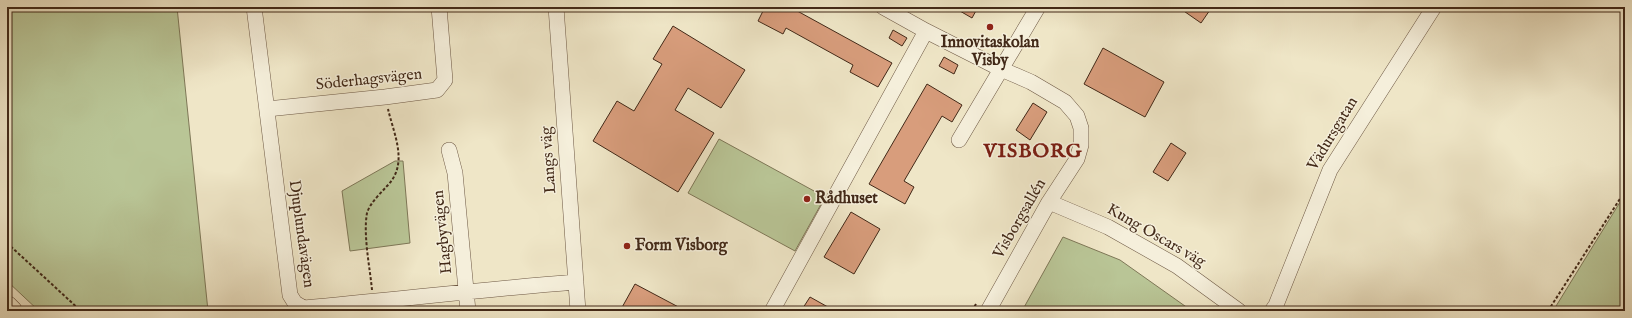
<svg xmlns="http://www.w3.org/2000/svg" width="1632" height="318" font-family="'IM FELL English',serif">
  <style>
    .green { fill: #b9c596; stroke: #7e7757 }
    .building { fill: #d89d7c; stroke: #422918 }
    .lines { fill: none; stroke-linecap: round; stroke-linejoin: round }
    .minor-casing { stroke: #6d5844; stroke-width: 16 }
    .major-casing { stroke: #422918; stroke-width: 20 }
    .path { stroke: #422918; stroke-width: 2; stroke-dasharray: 3 2; stroke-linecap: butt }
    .minor { stroke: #f5efdb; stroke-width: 15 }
    .major { stroke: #efe6c7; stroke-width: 19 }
    .poi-dot { fill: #8f2418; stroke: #f5efdb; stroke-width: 1.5 }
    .labels { text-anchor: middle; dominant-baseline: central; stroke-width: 3; stroke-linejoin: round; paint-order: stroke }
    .poi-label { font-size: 16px; font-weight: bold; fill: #422918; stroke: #f5efdb; text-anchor: start }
    .street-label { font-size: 16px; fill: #422918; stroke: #f5efdb }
    .district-label { font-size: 20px; font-weight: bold; letter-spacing: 1px; fill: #7a1f14; stroke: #f5efdb }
  </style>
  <rect width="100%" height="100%" fill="#efe6c7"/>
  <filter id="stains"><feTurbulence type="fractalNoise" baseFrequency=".005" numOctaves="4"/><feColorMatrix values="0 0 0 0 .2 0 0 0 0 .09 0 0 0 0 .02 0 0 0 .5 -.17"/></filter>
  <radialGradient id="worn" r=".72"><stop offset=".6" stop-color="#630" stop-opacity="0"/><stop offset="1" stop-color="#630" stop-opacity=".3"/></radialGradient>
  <path class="green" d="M7,7H177L208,311H39L7,281Z
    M719,139L825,197L795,251L688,193Z
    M395,161H403L410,243L350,251L342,191Z
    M1625,194V311H1553Z
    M1063,237L1120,260L1192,311H1022Z
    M410,305L411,311H343Z"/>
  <path class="building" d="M765,7H790L892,63L878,87L850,72L853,65L786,28L783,34L758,21Z
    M953,7H978L972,18Z
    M1178,7H1212L1201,23Z
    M673,26L745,70L721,108L688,88L675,110L714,133L678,192L593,141L617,101L634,111L662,64L653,59Z
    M893,30L907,38L902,46L889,38Z
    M1103,48L1164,82L1145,117L1084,84Z
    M944,57L958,65L954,74L939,66Z
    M927,84L962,105L952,122L942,116L904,181L914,187L905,204L869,184Z
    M1033,103L1047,112L1030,140L1016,130Z
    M1171,143L1186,153L1168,181L1153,172Z
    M851,212L880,229L854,274L824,257Z
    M635,284L686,311H620Z
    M810,297L835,311H801Z"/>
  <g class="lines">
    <defs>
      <path id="minor" d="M254,7L290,295L295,303L304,308C395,300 485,289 576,282
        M556,7L578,311
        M883,7L926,31L1001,69L1031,82L1065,102L1077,116L1081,128V145L1077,159L1049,202L988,311
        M267,109L385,97L437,90L445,80L439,7
        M959,140L1038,7
        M449,150L455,173L468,311
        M1049,202L1108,227L1177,266L1239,311
        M772,311L926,31
        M1272,311L1276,305L1330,170L1434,7"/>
      <path id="major" d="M7,305L13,311"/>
    </defs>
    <use href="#minor" class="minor-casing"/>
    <use href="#major" class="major-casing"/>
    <path class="path" d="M7,243L81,311
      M372,290C370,268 363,235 367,213C370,203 380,194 387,186C409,164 394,135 388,109
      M972,311L976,304
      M1548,311L1625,191"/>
    <use href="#minor" class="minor"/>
    <use href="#major" class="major"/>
  </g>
  <g class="poi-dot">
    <circle cx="990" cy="27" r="4"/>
    <circle cx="807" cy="199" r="4"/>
    <circle cx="627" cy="246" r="4"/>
  </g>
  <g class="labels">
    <g class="poi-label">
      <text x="990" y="43" text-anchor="middle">Innovitaskolan<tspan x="990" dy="18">Visby</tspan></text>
      <text x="815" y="199">Rådhuset</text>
      <text x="635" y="246">Form Visborg</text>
    </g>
    <g class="street-label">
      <text transform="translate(369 80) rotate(-6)">Söderhagsvägen</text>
      <text transform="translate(1333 134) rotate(-59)">Vädursgatan</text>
      <text transform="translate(549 160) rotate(-94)">Langs väg</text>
      <text transform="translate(1020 219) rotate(-60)">Visborgsallén</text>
      <text transform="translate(443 232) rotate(-96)">Hagbyvägen</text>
      <text transform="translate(301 234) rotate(82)">Djuplundavägen</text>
      <text transform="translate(1156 236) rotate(30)">Kung Oscars väg</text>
    </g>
    <g class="district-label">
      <text x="1033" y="151">VISBORG</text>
    </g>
  </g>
  <rect width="1632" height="318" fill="none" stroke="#efe6c7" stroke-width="24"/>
  <rect x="8" y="8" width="1616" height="302" fill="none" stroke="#422918" stroke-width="2"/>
  <rect x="12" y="12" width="1608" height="294" fill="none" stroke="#422918"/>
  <rect width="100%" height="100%" filter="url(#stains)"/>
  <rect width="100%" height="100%" fill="url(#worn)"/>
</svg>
